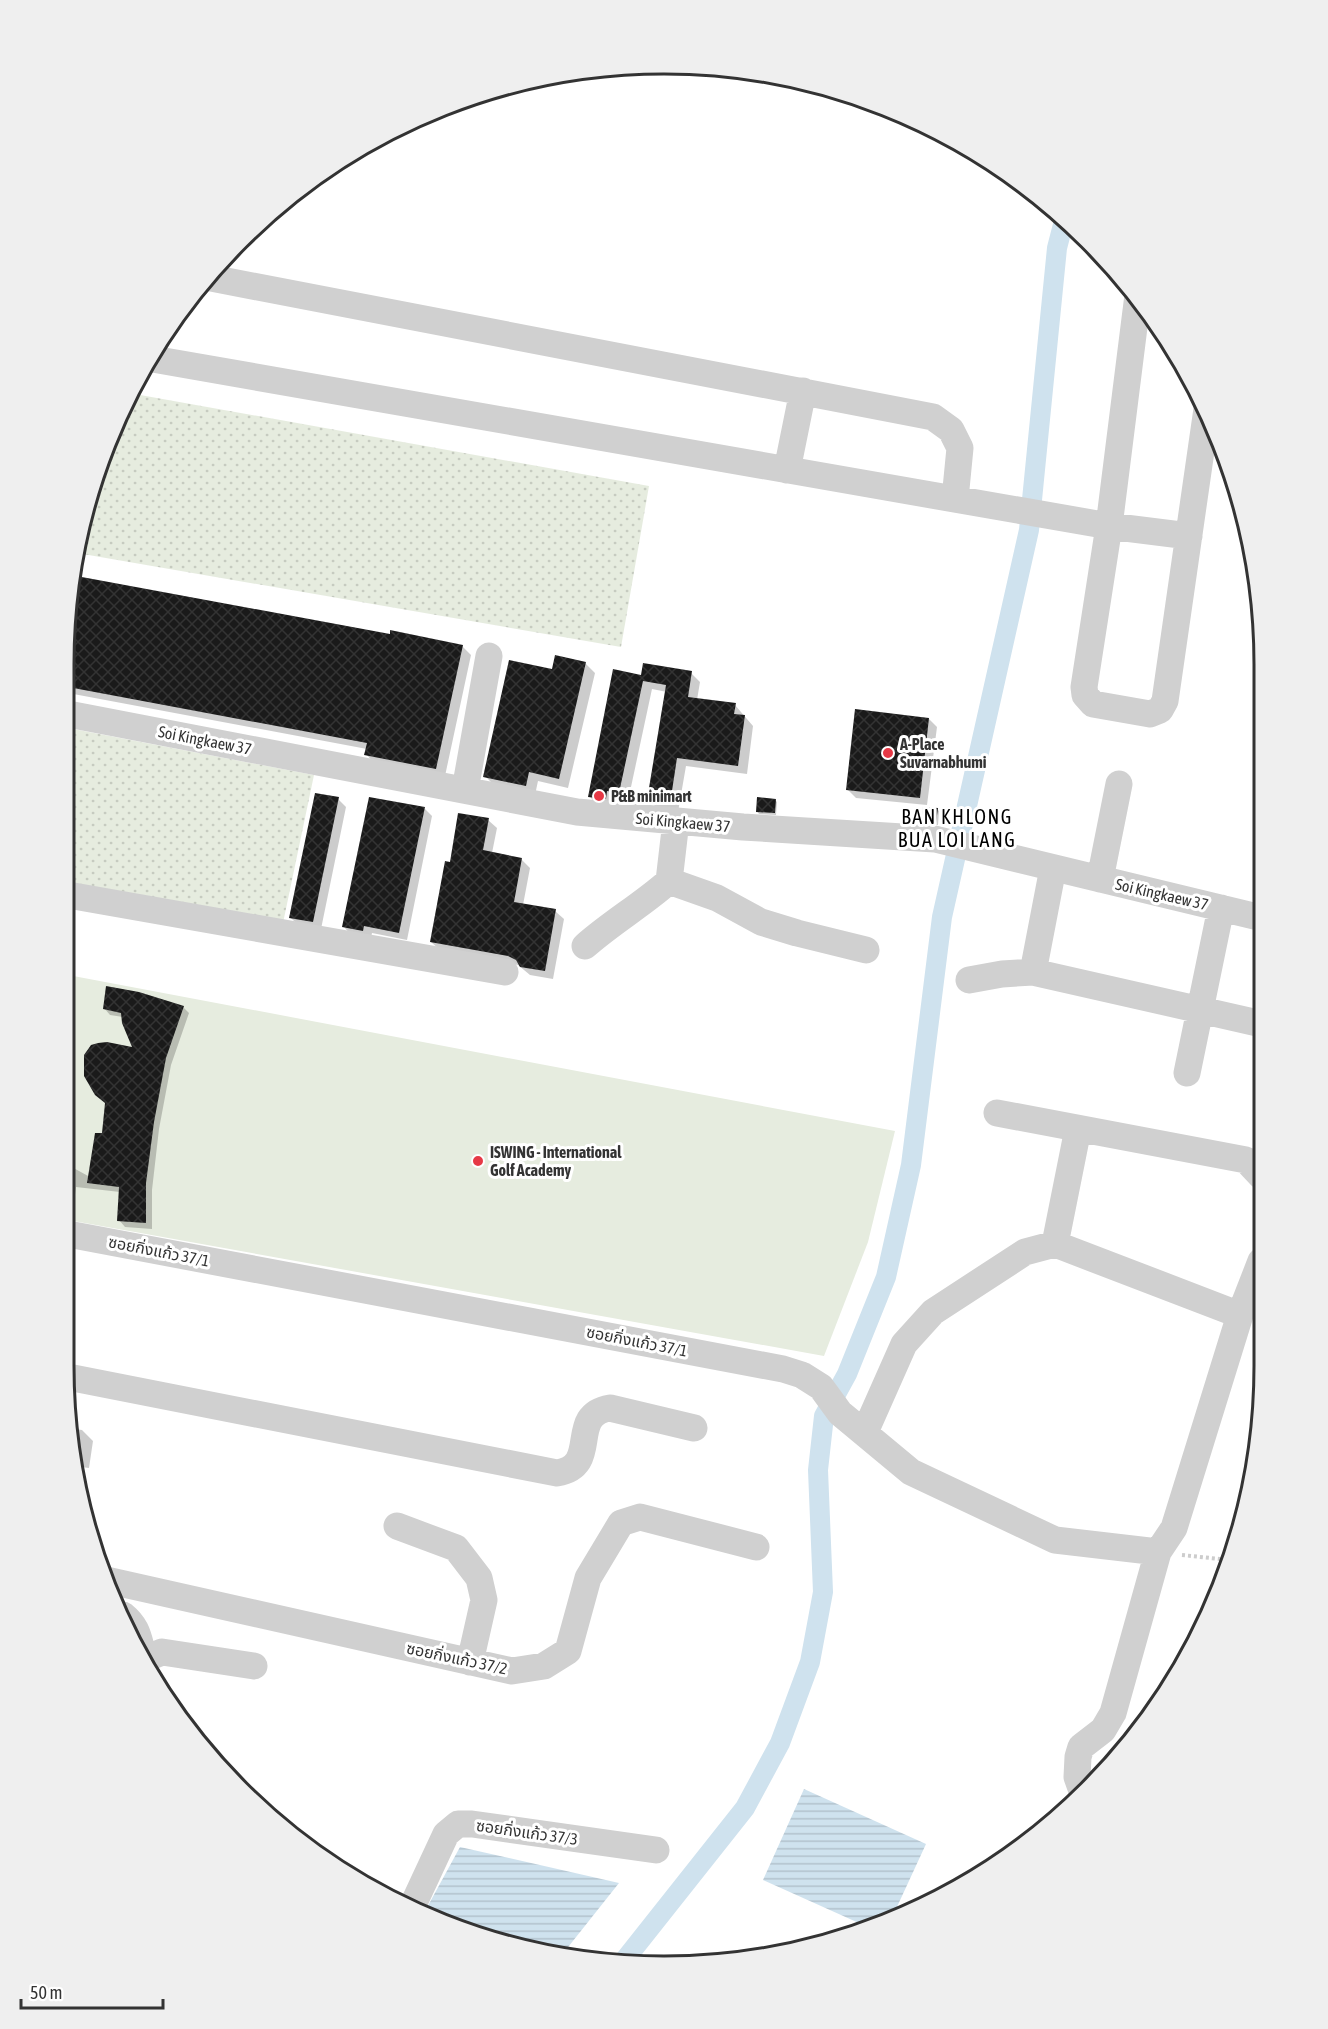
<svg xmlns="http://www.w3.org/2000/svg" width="1328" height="2029" font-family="'Asap Condensed','Noto Sans Thai',sans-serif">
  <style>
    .green { fill: url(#green-dots) }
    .pitch { fill: #e6ecdf }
    .water { fill: url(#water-rules) }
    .shadow { fill: #0003 }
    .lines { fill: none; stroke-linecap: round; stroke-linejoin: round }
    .canal { stroke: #cfe2ee; stroke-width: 20 }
    .building { fill: url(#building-cross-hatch) }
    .path { stroke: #cdcdcd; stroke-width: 4; stroke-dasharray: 3 3; stroke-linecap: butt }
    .minor { stroke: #d0d0d0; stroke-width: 27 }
    .poi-dot { fill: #e63946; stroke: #fff; stroke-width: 2 }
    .labels { text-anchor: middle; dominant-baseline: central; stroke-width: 6; stroke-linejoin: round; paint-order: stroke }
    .street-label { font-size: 16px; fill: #333; stroke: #fff }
    .poi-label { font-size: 16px; font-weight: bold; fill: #333; stroke: #fff; text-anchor: start }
    .quarter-label { font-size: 20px; letter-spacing: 1.5px; fill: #000; stroke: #fff }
    .rim { fill: none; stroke: #333; stroke-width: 3 }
  </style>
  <defs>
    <pattern id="green-dots" width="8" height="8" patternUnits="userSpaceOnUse" patternTransform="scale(1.5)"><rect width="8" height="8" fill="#e6ecdf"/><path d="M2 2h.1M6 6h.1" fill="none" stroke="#c6cbc0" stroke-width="1.8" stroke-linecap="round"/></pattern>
    <pattern id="water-rules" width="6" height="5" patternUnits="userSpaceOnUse" patternTransform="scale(1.5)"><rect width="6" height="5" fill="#cfe2ee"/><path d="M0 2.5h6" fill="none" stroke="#b2c2cd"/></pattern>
    <pattern id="building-cross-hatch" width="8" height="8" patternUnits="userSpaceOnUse" patternTransform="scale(1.5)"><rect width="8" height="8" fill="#1a1a1a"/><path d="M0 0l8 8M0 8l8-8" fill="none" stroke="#333"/></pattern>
  </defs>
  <rect width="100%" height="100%" fill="#fff"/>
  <path class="green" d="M129,393L649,486L621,647L77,553L109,434Z
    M68,728L314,775L283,923L68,885Z"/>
  <path class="pitch" d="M68,975L895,1131L868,1242L824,1356L68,1220Z"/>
  <path class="water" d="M804,1789L926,1844L890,1922L870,1928L763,1880Z
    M460,1847L619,1883L561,1956C513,1951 467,1932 424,1913Z"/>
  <path class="shadow" d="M68,585L462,646L471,655L445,776L374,763L366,754L367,749L68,693Z
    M585,663L595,673L568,788L538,781L535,795L495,786L485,776L553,671Z
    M691,673L700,682L697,700L735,705L753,726L747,774L686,766L678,812L658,809L649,800L667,692L652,689L628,801L616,799L615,807L599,806L590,797L643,677Z
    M929,719L937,727L927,805L856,798L848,790Z
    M338,799L346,807L321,929L299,926L291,918Z
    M775,800L777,802L776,815L759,814L757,811Z
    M424,808L432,816L407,940L372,933L371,938L351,935L344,927Z
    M937,809L939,811L938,825L925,824L923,822Z
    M488,820L497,828L492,853L521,859L530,868L523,905L555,911L564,919L553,979L530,975L518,965L440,950L431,942L451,863Z
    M183,1007L189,1013L171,1065L159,1129L152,1190V1229L125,1227L119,1220L120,1192L76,1187L73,1209L68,1208V1165L90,1177L103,1135L135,1049L123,1017L110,1015L104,1008Z
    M68,1428L82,1430L93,1441L89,1468L73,1466L68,1444Z"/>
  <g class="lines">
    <path class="canal" d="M623,1962L745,1808L780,1743L810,1662L823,1592L818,1470L824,1416L847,1374L886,1277L911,1165L942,917L1029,530L1057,248L1065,217"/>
  </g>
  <path class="building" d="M71,575L390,634V630L463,645L436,769L364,755L367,743L68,687V585Z
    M555,655L586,662L559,779L529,772L526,786L483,777L509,660L552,669Z
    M643,663L692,671L688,697L736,703L734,714L745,715L738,766L677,758L670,804L647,800L666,685L643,681L619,793L607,791L606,799L588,797L613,669L641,675Z
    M855,709L929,718L920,798L846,790Z
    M315,793L339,797L313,922L289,918Z
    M369,797L425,807L399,933L364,926L363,931L342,927Z
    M757,797L776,799L775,813L756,812Z
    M923,807L938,808L936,823L922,822Z
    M458,813L489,818L483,850L522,858L514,902L556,909L545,971L520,967L516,960L508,956L430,942L445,861L450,862Z
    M106,986L139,992L184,1006L166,1058L154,1122L146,1183V1223L117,1221L119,1187L87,1183L95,1133H102L105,1103L95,1095L84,1076V1055L91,1045L98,1043L107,1042L132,1047L122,1023L121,1013L103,1009Z"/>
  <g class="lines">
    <path class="path" d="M1182,1555L1229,1560"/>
    <path class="minor" d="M206,277L933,417L951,430L960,448L955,499
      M1138,295L1109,526L1084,687L1085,695L1093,704L1150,714L1160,710L1165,701L1207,409
      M147,358L1109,526L1189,536
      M787,470L803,391
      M68,714L577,812L743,827L935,839L1262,918
      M465,790L489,656
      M1100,879L1119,784
      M669,881L717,898L761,922L797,933L866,950
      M68,895L505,972
      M585,946C612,922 642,905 669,881L676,821
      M1033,972L1053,868
      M969,980L1002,974L1033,972L1262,1024
      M1187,1073L1221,908
      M997,1113L1246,1160L1261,1176
      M68,1234L783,1369L802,1375L821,1387L840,1413L911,1472L1055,1540L1158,1552
      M1055,1244L1078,1129
      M68,1377L557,1473C602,1466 566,1415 610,1408L694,1428
      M865,1432L904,1344L933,1312L1025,1252L1055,1244L1240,1315
      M397,1526L456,1548L479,1578L484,1600L470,1662
      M106,1580L512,1671L544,1666L568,1651L588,1578L621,1523L640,1517L756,1547
      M123,1615C139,1628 138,1639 144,1657
      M145,1659L162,1652L254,1666
      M1082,1791L1077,1777L1078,1757L1081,1747L1103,1730L1113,1713L1158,1552L1174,1528L1240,1315L1261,1261
      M412,1907L446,1834L458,1824H472L656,1850"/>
  </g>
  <g class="poi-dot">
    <circle cx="888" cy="753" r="6"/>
    <circle cx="599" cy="796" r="6"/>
    <circle cx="478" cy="1161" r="6"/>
  </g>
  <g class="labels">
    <g class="street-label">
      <text transform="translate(205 740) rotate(11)">Soi Kingkaew 37</text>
      <text transform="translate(683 822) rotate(5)">Soi Kingkaew 37</text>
      <text transform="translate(1162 894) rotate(13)">Soi Kingkaew 37</text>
      <text transform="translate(159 1251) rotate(11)">ซอยกิ่งแก้ว 37/1</text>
      <text transform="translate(637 1341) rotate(11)">ซอยกิ่งแก้ว 37/1</text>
      <text transform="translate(457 1658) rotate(12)">ซอยกิ่งแก้ว 37/2</text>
      <text transform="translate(527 1832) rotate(8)">ซอยกิ่งแก้ว 37/3</text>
    </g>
    <g class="poi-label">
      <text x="900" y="744">A-Place<tspan x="900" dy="18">Suvarnabhumi</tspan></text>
      <text x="611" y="796">P&amp;B minimart</text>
      <text x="490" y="1152">ISWING - International<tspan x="490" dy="18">Golf Academy</tspan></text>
    </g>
    <g class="quarter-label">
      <text x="957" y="816">BAN KHLONG<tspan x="957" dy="23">BUA LOI LANG</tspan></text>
    </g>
  </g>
  <path d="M0 0H1328V2029H0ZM664 74H664A590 590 0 0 1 1254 664V1366A590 590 0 0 1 664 1956H664A590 590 0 0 1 74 1366V664A590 590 0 0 1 664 74Z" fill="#efefef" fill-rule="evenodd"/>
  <path class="rim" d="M664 74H664A590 590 0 0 1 1254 664V1366A590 590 0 0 1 664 1956H664A590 590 0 0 1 74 1366V664A590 590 0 0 1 664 74Z"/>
  <path d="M21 1999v9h142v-9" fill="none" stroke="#333333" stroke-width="3"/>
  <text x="30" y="1999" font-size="18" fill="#333333" stroke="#ffffff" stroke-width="4.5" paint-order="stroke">50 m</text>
</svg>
